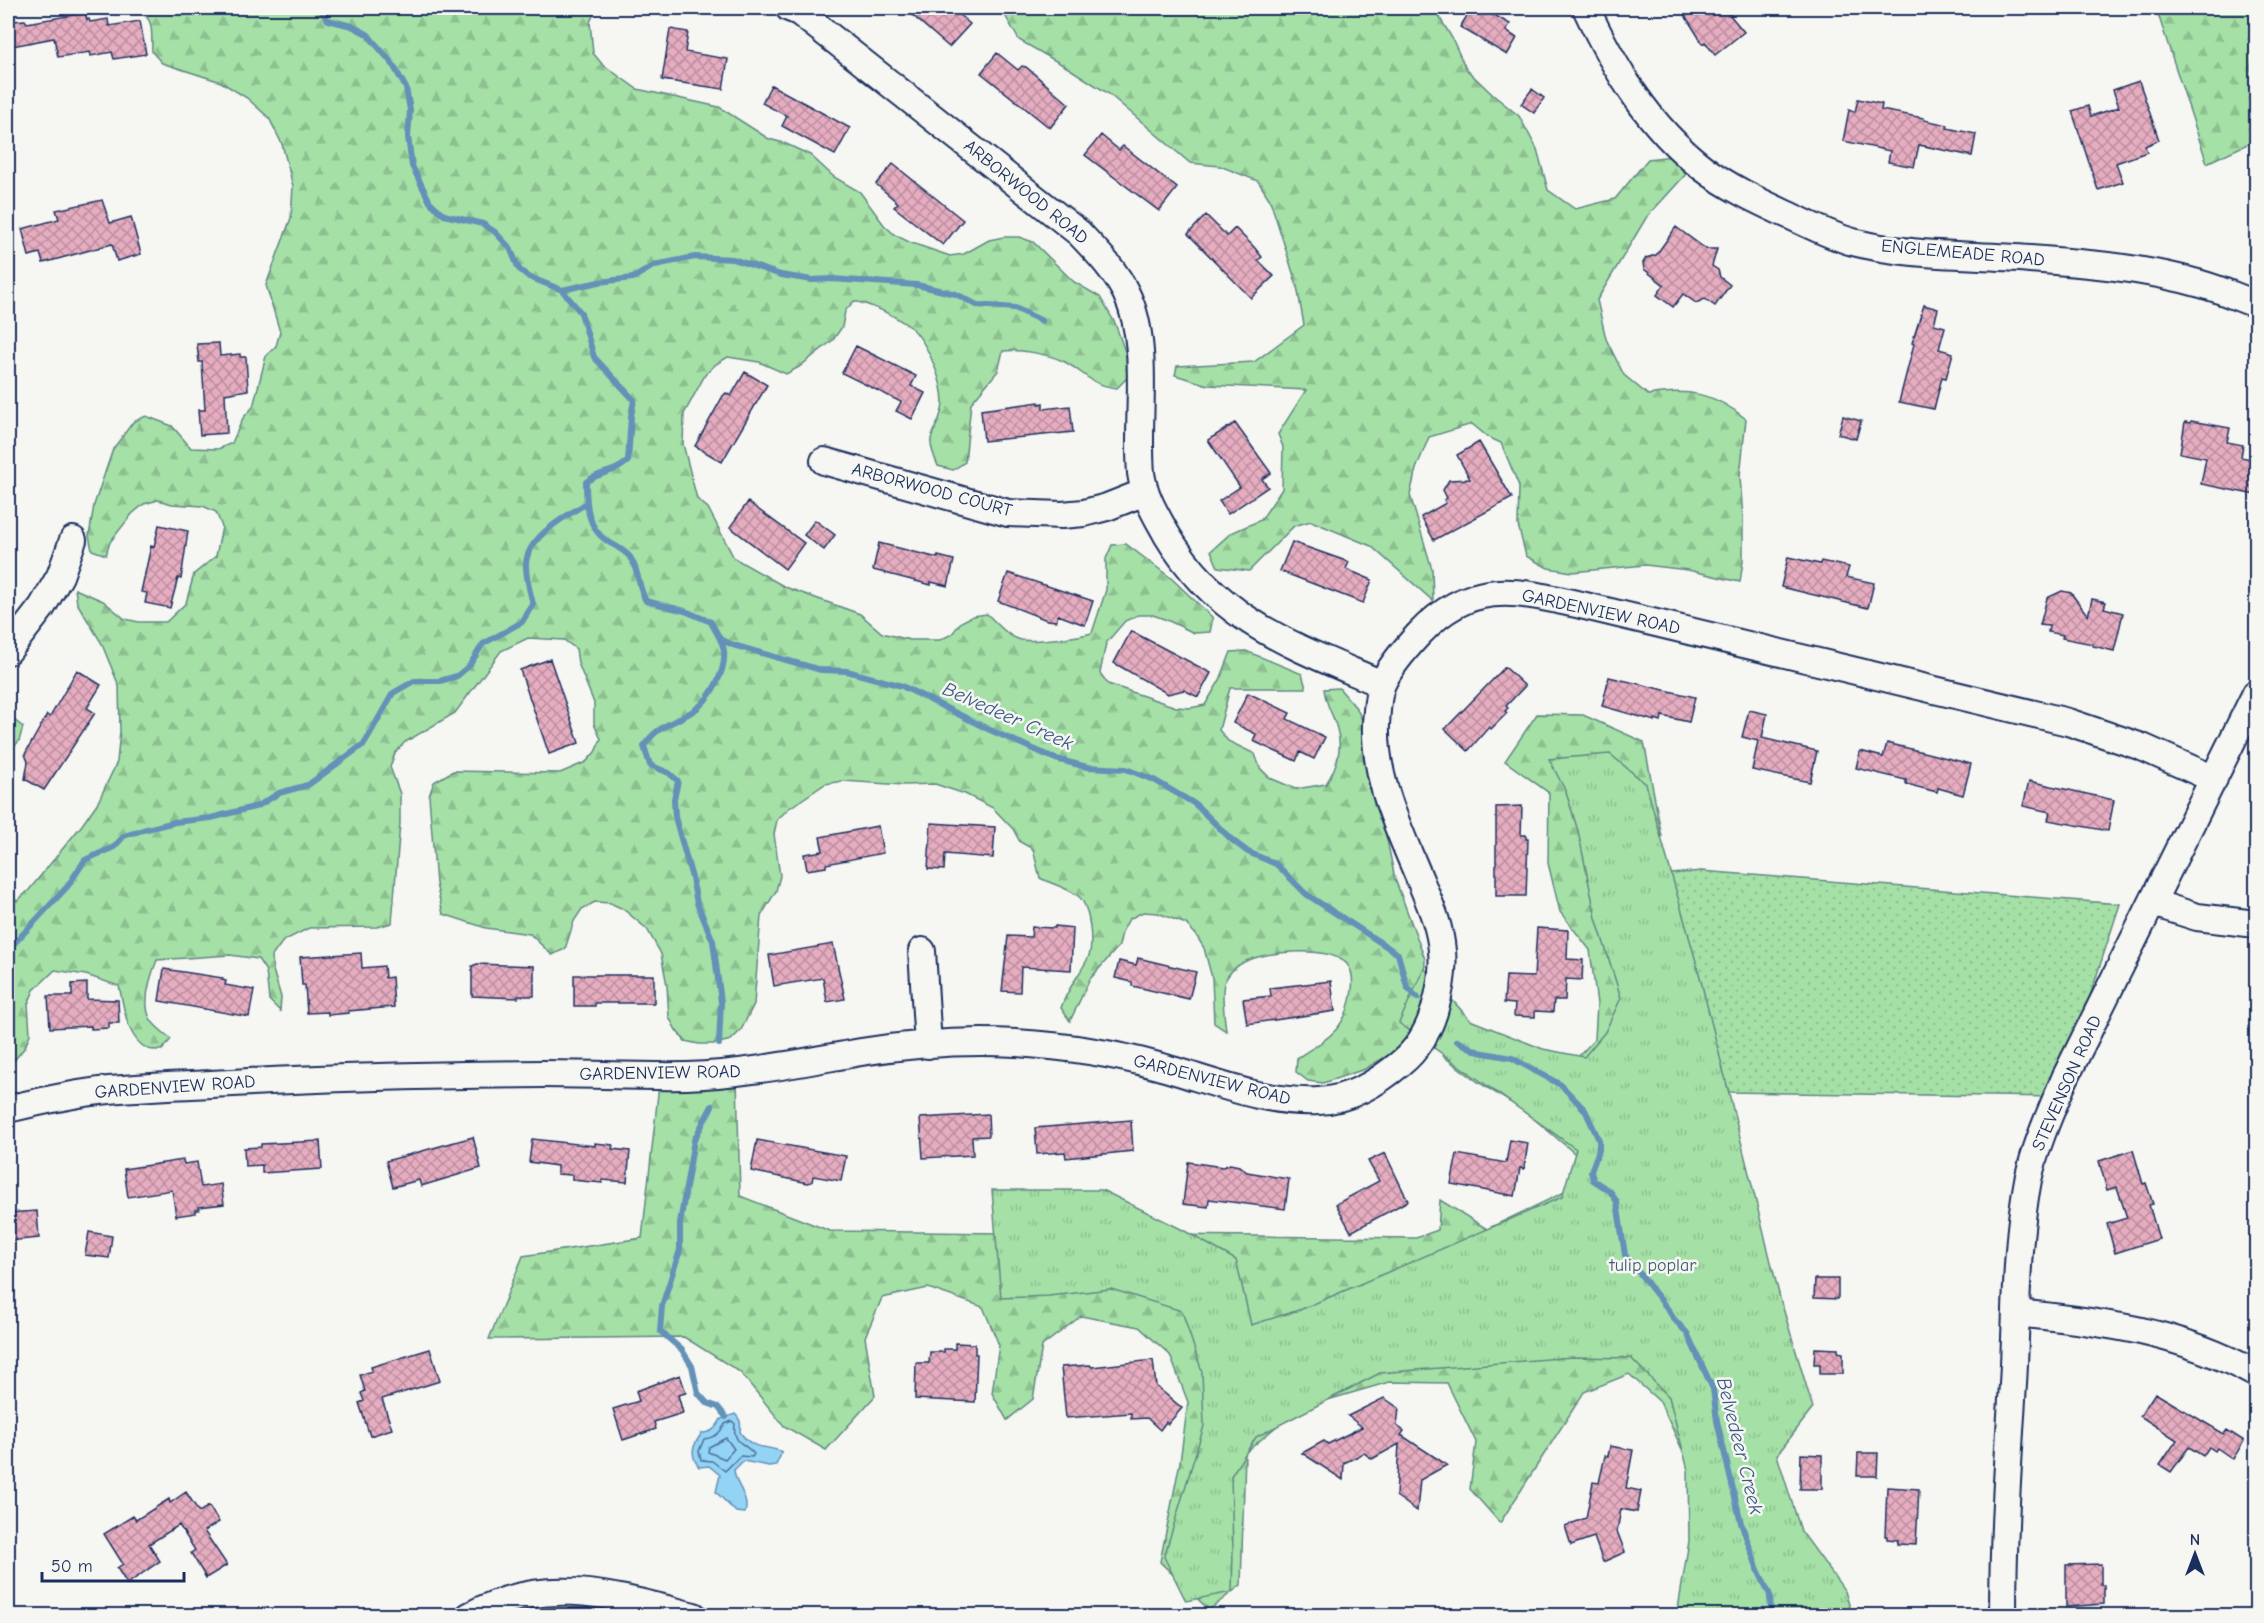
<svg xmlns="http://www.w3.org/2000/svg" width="2264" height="1623" font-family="'Comic Neue',sans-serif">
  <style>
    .grass { fill: url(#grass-dots); stroke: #608882; stroke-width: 1.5 }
    .forest { fill: url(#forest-firs); stroke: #608882; stroke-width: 1.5 }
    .park { fill: url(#park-tufts); stroke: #608882; stroke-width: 1.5 }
    .water { fill: #93d3f4; stroke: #6391b8; stroke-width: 1.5 }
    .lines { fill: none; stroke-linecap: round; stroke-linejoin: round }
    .shore { stroke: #4b719a; stroke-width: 1.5 }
    .stream { stroke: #6391b8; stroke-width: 6 }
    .building { fill: url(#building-cross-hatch); stroke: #1b2f5e; stroke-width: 1.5 }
    .minor-casing { stroke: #1b2f5e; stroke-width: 30 }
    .minor { stroke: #f6f6f2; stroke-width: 26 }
    .labels { text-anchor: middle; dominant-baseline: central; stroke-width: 5; stroke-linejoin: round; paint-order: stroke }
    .street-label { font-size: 18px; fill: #1b2f5e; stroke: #f6f6f2 }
    .park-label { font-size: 18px; fill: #3e5b70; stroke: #f6f6f2 }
    .water-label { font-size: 20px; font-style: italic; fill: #395884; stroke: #f6f6f2 }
  </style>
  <defs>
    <pattern id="grass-dots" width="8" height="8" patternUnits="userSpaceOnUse" patternTransform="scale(1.5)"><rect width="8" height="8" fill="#a5e0a6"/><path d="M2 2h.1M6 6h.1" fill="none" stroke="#8dc091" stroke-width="1.8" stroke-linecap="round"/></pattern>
    <pattern id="forest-firs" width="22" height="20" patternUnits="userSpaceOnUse" patternTransform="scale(1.5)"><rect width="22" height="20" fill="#a5e0a6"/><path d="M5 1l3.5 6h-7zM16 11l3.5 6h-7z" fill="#8dc091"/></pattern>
    <pattern id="park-tufts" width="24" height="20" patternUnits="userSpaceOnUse" patternTransform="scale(1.5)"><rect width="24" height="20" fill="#a5e0a6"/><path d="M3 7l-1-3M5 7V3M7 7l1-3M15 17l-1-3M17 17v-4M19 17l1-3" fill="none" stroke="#8dc091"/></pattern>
    <pattern id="building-cross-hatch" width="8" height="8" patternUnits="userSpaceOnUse" patternTransform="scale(1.5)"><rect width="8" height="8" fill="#e6adc0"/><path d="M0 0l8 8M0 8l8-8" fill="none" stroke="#ba8d9f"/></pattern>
  </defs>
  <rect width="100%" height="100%" fill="#f6f6f2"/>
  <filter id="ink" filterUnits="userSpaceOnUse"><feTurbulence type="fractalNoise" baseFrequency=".0167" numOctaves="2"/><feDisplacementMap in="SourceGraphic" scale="12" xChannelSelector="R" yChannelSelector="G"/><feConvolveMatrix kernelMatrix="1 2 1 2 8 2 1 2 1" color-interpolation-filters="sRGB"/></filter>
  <g filter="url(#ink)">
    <path class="grass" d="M1701,871L2120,904L2057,1097L1729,1092L1653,876Z"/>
    <path class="forest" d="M133,8H597L590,22L593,53L602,64L637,89L719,107L769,139L784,143L810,155L834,177L860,192L884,225L895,235L909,242L950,256L964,254L989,240L1004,237H1019L1033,242L1074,282L1100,297L1115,323L1129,363L1128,377L1117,388C1089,385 1085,372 1063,361C1047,354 1020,349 1003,351L998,371L971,403L965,462L953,470L938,466C923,431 935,439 942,410C947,387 926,339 909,326C893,315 873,305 854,301L845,311L842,327L833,340L799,367L786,374L759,362L728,357L716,364L705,375L684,414L683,444L697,499L708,508L734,558L785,587L860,614L882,633L910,640H940L952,634L961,622L973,616L987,614C997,623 1008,637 1021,640C1034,642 1079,637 1092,633L1106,590V559L1112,545L1126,544L1171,578L1213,618L1210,632L1194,633L1167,620L1153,615H1138L1125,621L1106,643L1100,673L1108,684L1176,707L1190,708L1205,705L1220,680L1231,652L1246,651L1302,674L1306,688H1230L1219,730L1228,741L1255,754L1260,768L1270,778L1296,789L1326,784C1337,767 1343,749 1337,729C1333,713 1326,707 1324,689L1339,688L1357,709L1363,722L1395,879L1425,959L1424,988L1413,1034L1404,1045L1392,1053L1365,1069L1323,1083L1308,1081L1296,1072L1297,1058C1329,1038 1347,1029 1352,990C1353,982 1353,971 1347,964C1329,945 1265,951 1244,962C1236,966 1229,973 1225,981C1220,990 1225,1020 1226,1031L1214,1023L1212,978L1204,948L1196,935L1186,924L1158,913L1143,912L1129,919L1122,932L1119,946L1090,979L1070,1021L1061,1008C1067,989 1079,976 1088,958C1094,945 1090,905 1078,896C1068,888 1052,884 1040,878L1033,849L1020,842L1013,829L993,808L965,794L935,784L904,785L843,781L825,784L788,809L777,820L774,834L780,876L776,891L761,916L754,1004L741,1030L731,1040L715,1044H699L685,1041L676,1030L669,1017L667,985L661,954L647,929L623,909L610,903L595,902L582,909L574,921L565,949L552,955L530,934L486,928L443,914L436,884L429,796L434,782L453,771L560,773L586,762L595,752L601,739L594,724V703L578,663L576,649L564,640L528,638L501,651L455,713L405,742L395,753L390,767L400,794V823L392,923L377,927L309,928L283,941L272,956L273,970L281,997L280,1011L269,1000L266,971L258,959L230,955L157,960C151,975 142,1002 150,1018C153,1026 165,1033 171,1039L162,1050C158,1050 151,1050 148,1049C126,1039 124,1005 119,986L86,975L55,970L34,990L28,1004L30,1034L25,1047L8,1068V895L17,901L29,890L82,825L98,802L117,762L120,731L119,686L101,642L77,603L75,589L103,601L125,619L139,622H166L186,603L194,574L216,556L222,527L216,512L203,506L172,504L158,500L144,504L132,514L110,542L106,555L92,550L89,536L94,505L113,449L133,422L146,416L172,426L191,448L218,449L232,443L243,418L253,407L266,356L276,346L280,332L266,285L291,218L293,186L282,144L269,118L247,98L221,82L162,63L152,52C151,30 156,17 133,8Z
      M1001,8H1434L1452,38L1466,69L1492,94L1519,116L1537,149L1548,190L1575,209L1615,199L1648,159L1681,155L1687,173L1646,218L1597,300L1606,339L1624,375L1648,395C1687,388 1715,393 1746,419L1740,476L1743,519V561L1740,582L1688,570L1645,565L1572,572L1548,568L1526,556L1518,525L1519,486L1501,443L1488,437L1472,424L1429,437L1416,469L1410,495L1432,569L1433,601L1371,546L1311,521L1294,526L1249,571L1218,567L1211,551L1231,533L1261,520L1282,489L1283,447L1278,434L1306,390L1208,385L1175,375L1177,366L1254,362L1304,325L1297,286L1280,231L1270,200L1258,181L1220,166L1190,163L1109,94L1070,69L1019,40Z
      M2156,8H2256V140L2207,163Z
      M1537,714L1583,715L1644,742L1662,837L1615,835L1700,1488L1660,1402L1629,1374L1584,1392L1500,1523L1470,1489L1476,1442L1447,1383L1389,1382L1297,1409L1245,1453L1241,1585L1209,1610L1160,1562L1180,1462L1188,1402L1170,1355L1139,1327L1081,1316L1042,1346L1033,1399L1007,1420L992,1393L999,1345L983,1307L928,1288L882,1298L865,1337L875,1396L826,1450L784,1426L740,1372L684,1337L489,1339L523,1256L642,1238L660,1076L737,1078L740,1196L830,1231L1416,1238L1438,1230L1440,1200L1487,1229L1571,1189L1580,1158L1526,1112L1478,1082L1443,1056L1472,1035L1577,1058L1595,1039L1597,1004L1590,950L1560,912L1548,863L1549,793L1505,761Z
      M13,719L23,727L19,741L8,754V720Z"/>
    <path class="park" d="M1610,754L1646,784L1697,965L1780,1298L1813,1408L1777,1455L1801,1531L1845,1591L1852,1615H1677L1689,1541L1688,1470L1669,1397L1631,1358L1572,1357L1380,1373L1256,1437L1231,1476L1233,1549L1232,1592L1186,1601L1164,1557L1204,1426L1202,1372L1182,1311L1111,1289L1049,1296L1001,1298L992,1190H1102L1183,1230L1236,1260L1251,1325L1302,1309L1562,1197L1576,1149L1399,1023L1424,968L1470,1020L1543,1049L1584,1057L1605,1032L1621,998L1596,918L1578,831L1566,792L1549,759Z"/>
    <path class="water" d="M735,1414C741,1419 741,1425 740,1432C754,1452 764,1444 782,1452L776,1465L769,1466L743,1461L734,1470C735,1486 750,1496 745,1513L736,1512L716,1492L720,1475L709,1466L699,1467C689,1454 693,1445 702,1433C712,1433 716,1428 721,1419Z"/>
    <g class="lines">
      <path class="shore" d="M732,1421L735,1424C732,1444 745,1443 754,1454L752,1457L740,1456L725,1471L712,1461L701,1460L699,1451L704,1439C715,1438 720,1433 725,1424Z
        M726,1438L734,1449L725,1459L708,1452L709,1447Z"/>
      <path class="stream" d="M319,8L328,20L352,26L367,34L392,63L406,88L410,110L408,137L412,166L430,202L444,215L483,224L495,232L510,248L519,269L529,277L562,290L581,313L594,357L634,400L631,416L628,461C612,475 602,470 586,482C586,503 587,528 607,541C615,546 623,549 630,557C639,570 638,587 646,601L685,611L711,622C715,631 724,642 724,652C726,671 711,698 696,709C676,723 658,724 644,746L650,765L669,773L678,781L674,799L675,817L692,878L697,903L713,941L721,1002L719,1044
        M562,290L599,282L633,278L655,265L695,257L733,259L781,275L812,280L832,279L917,285L956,294L977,305L1015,308L1042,321
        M720,639L733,645L821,670L847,671L902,686L990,730L1056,759L1087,767L1126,769L1154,780L1195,804L1232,840L1248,852L1276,864L1306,894L1398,954L1407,987L1418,998
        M8,950L67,887L85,860L114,847L124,836L143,830L175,822L211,818L258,806L279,793L308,785L364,744L393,693L414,681H440L457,676L469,666L483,644L522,622L533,604C530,592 526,579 526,566C525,538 566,516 587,503
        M1457,1041L1479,1052L1512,1058L1561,1085L1585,1110L1599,1140V1150L1591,1171L1593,1180L1610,1191L1617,1202L1625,1255L1667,1308L1674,1319L1687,1333L1713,1389L1717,1421L1741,1523L1758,1570L1770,1595L1771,1616
        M712,1106L694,1140L680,1223V1250L662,1306L660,1331L682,1350L692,1366L698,1393L707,1403L718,1407L726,1417"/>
    </g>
    <path class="building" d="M904,8H951L970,24L949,47Z
      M1472,8H1482L1510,24L1506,31L1517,38L1507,55L1460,27Z
      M1692,8H1724L1744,32L1715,55L1705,42L1703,44L1684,14Z
      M85,13L87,20L89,19L90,22L108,19L109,26L140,21L146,54L114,59L112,52L91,56L90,52L58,57L54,38L13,46L12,42L8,43V27L13,26V21L25,20L27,23Z
      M670,29L688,32L685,52L728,59L723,89L662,80Z
      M997,53L1018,70L1022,66L1026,67L1069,104L1050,128L981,73Z
      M2139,81L2159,140L2145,146L2147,152L2116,163L2123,182L2098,190L2072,111L2088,106L2091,116L2119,107L2113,90Z
      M771,85L850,128L835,155L782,126L787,116L762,103Z
      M1532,89L1544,98L1534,113L1521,104Z
      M1858,99L1882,104L1881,110L1924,118V120L1948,125L1947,128L1976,134L1972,156L1919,145L1914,167L1888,162L1890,151L1843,141L1849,110L1855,112Z
      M1101,135L1119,150L1123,146L1177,188L1159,211L1085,155Z
      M893,164L963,220L943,245L894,207L898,203L876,184Z
      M102,200L110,223L131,217L141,254L117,261L112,244L43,263L40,253L29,256L22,229L59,219L56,210Z
      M1206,215L1227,236L1235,228L1254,247L1262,257L1258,260L1274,276L1251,298L1188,234Z
      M1676,227L1706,249H1717L1712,266L1718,270L1720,277L1730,285L1715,306L1705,299L1696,303L1683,294L1673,307L1657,295L1664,285L1644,269L1643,263L1646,258L1656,255Z
      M1924,305L1938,309L1934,324L1945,327L1939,349L1953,353L1946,378L1942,377L1934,409L1899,402L1914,344L1912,343Z
      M219,343L220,356L240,354V357H246L248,390L225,394L227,433L200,435L198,410H205L202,362H199L197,344Z
      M856,346L916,376L911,386L925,393L912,419L896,411L901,402L842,373Z
      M745,372L767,385L722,462L695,446L723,396L726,393L731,396Z
      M1039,402V404L1043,403V409L1070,406L1073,432L984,441L981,410Z
      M1843,416L1861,421L1856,439L1838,434Z
      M2191,421L2230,428L2227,442L2243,445L2241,457L2256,460V495L2201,484L2206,458L2180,453L2185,422L2190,423Z
      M1235,423L1271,473L1262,479L1268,487L1228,514L1219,501L1240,487L1208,440Z
      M1479,442L1512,498L1434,540L1421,517L1446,503L1444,500L1447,498L1443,490L1449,480L1470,479L1457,455Z
      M748,502L804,543L785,569L730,527Z
      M815,520L835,535L824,550L804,535Z
      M159,525L188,531L181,579L178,578L170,608L145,603L147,593L141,592L151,546L154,547Z
      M1292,542L1349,562L1346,569L1372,580L1363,603L1280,571Z
      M879,543L938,558V556L954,560L948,586L931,582V585L873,570Z
      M1788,557L1820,564L1821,561L1849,567L1846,577L1874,583L1868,608L1781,587Z
      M1008,573L1093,601L1085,625L1058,615L1056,621L1047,620L998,601Z
      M2062,591L2071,593L2088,616L2092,599L2106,602L2104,608L2123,613L2114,651L2093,646V644L2062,638L2063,635L2048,632L2049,626L2040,625L2047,598Z
      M1131,631L1211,673L1198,697L1184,690L1168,694L1114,663Z
      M550,659L579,743L549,754L520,670Z
      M1505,667L1525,686L1506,706L1508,708L1505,711L1507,713L1491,729L1489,727L1468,751L1445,729Z
      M77,670L101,685L87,708L95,713L44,790L25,779L28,762L25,754L47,715L50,717Z
      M1609,677L1695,697L1689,722L1662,716L1661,721L1655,719V721L1602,706Z
      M1248,693L1290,713L1287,719L1325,737L1314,759L1300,752L1296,761L1253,741L1256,734L1233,723Z
      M1749,710L1767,714L1762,738L1817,751L1810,782L1752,770L1758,741L1742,737Z
      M1887,743L1971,764L1963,795L1938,788L1937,792L1906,784V780L1856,768L1860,751L1883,757Z
      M2029,781L2114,800L2108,831L2048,820L2050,812L2023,806Z
      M1522,806L1521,835H1526V839H1528L1526,896H1496V807Z
      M931,823L995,827L993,858L945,854L944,870L928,869Z
      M878,826L883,853L826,864V867L807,870L804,854L823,851L820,837Z
      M1055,926L1073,928L1071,970L1021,967L1020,992L1002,991L1008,936L1031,937L1032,927L1055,928Z
      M1537,928L1568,930L1567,959L1583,960L1582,980L1566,979L1565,1000H1554L1553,1012L1535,1011V1017L1514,1016L1515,1004L1504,1003L1506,976L1534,977Z
      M833,944L845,999L827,1002L823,978L774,986L769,955Z
      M361,953L362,968L384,966L385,978L392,977L394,1007L348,1011L349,1013L328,1015V1012L307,1013L305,985H302L300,957Z
      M1138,958L1196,972L1189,999L1132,986V982L1115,978L1119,961L1136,965Z
      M477,964L534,966V996H518V998L472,996V966Z
      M164,969L223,978L222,980L226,981L225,985L254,990L249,1017L159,1001Z
      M574,975H654V1003H595V1006H574Z
      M1331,981L1335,1011L1247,1024L1243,999L1271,996L1270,988Z
      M87,983V999L118,1000L119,1023H109V1028L91,1029V1026L50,1028L48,996H72V984Z
      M988,1114L989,1136L972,1137L973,1155L923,1158L920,1118Z
      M1131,1120L1133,1151L1066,1158L1065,1152L1037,1154L1035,1128Z
      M473,1137L481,1168L421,1186L419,1180L393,1187L386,1161Z
      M532,1139L595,1146V1143L613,1145L612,1149L630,1151L627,1182L602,1180V1183L572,1180V1175L557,1174V1166L529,1162Z
      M757,1140L846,1156L841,1181L813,1176L812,1182L808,1183L751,1171Z
      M1510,1140L1528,1143L1524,1169L1520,1168L1515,1196L1451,1184L1457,1154L1506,1163Z
      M320,1141L322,1169L262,1173V1165L245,1166L244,1148L261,1147V1144Z
      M2133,1150L2143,1184L2146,1183L2153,1204L2149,1205L2159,1239L2115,1253L2107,1224L2127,1218L2117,1187L2107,1190L2099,1161Z
      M1385,1153L1408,1201L1351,1232L1336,1204L1379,1181L1368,1161Z
      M183,1160L184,1164L197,1162L201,1187L221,1184L224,1204L199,1207V1210H195L196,1213L176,1216L172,1190L128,1197L124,1169Z
      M1188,1162L1223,1167L1230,1164L1239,1166L1247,1172L1289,1179L1285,1209L1209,1199L1208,1207L1183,1204Z
      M37,1211L39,1238L8,1241V1213Z
      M89,1232L112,1236L109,1258L85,1255Z
      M1815,1279H1838V1299L1814,1298Z
      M955,1343L975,1344V1354H977L975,1402L915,1399L916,1363H929L930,1352H944V1349H955Z
      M1815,1348L1838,1349V1352L1843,1353V1374H1820V1364H1814Z
      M430,1349L440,1381L382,1399L392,1429L370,1436L359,1403L364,1401L361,1393L365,1391L360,1375L372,1371L371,1367Z
      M1153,1360L1156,1386L1182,1408L1168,1424L1166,1422L1160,1430L1147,1418L1131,1419V1413L1066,1418L1061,1367L1090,1365L1092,1367Z
      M680,1375L686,1393L678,1395L683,1413L654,1422L656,1429L623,1440L613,1409L639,1401L636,1391Z
      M2155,1393L2224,1434L2227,1430L2244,1441L2233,1459L2217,1448L2215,1451L2209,1447L2203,1456L2189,1447L2171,1472L2160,1465L2177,1440L2140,1416Z
      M1384,1398L1399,1408L1397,1426L1404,1431L1401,1435L1447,1465L1420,1480L1417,1511L1396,1496L1399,1444L1372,1459L1364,1453L1344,1463L1343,1480L1302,1453L1324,1441L1328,1444L1362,1427L1348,1416Z
      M1610,1446L1633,1450L1626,1488L1641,1491L1637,1512L1621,1509L1617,1531L1625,1552L1603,1562L1594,1537L1571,1545L1565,1526L1586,1518L1593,1482L1599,1483L1605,1456H1608Z
      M1858,1453H1878L1877,1476H1857Z
      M1801,1454L1822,1455V1489H1800Z
      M1887,1487L1919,1489L1916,1545L1897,1544L1898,1540L1887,1539V1536H1885Z
      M186,1492L199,1512L209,1506L219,1522L204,1531L227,1565L206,1578L191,1553L195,1550L179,1525L149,1544L160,1561L127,1584L117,1568L123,1564L104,1534L133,1516L136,1520L169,1499L170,1503Z
      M2101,1564V1585H2104V1604L2066,1607V1565Z"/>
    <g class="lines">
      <defs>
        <path id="minor" d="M789,8L799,12L1079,233C1097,252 1115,270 1126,293C1151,344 1136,418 1141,473C1144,496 1156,515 1167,535C1219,622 1294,646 1382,684
          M1586,8C1614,68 1649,127 1703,168C1728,187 1758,201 1786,214C1808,224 1830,236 1853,242C1910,257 1972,254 2030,259C2086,263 2146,268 2201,284C2220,289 2238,298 2256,304
          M824,461L1008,513L1062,515L1084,513L1107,507L1145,492
          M8,651L42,607L60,576L73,540
          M2153,903L2197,917L2256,924
          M922,951L928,1045
          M8,1109C41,1101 75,1093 109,1090C150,1086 192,1085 233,1083C336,1077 439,1075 543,1074C591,1074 639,1077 687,1076C746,1074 803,1062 861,1052C912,1044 964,1040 1016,1043C1064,1046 1112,1053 1158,1066C1210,1080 1264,1104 1319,1101C1351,1099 1377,1083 1401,1063C1417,1050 1428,1031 1434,1012C1440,992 1444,971 1442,951C1440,926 1430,904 1421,882C1400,831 1374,781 1376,724C1377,712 1377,696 1382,684C1390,666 1406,648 1419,634C1471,579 1514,590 1581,605L2068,722L2142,747L2214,779
          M2017,1313C2103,1322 2179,1331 2256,1374
          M469,1616C546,1573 615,1596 694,1616
          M2003,1616C2003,1538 2008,1461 2013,1384C2017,1316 2015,1247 2028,1180C2036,1144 2051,1111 2065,1078L2256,693"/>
      </defs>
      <use href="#minor" class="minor-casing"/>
      <use href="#minor" class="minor"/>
    </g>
  </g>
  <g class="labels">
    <g class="street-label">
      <text transform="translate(1026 192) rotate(39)">ARBORWOOD ROAD</text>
      <text transform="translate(1963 253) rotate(5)">ENGLEMEADE ROAD</text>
      <text transform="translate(932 490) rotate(15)">ARBORWOOD COURT</text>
      <text transform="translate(1601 612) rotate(12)">GARDENVIEW ROAD</text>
      <text transform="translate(660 1073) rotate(-1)">GARDENVIEW ROAD</text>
      <text transform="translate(1212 1080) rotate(14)">GARDENVIEW ROAD</text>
      <text transform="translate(2067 1083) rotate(-66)">STEVENSON ROAD</text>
      <text transform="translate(175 1087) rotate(-4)">GARDENVIEW ROAD</text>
    </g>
    <g class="park-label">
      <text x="1653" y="1265">tulip poplar</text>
    </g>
    <g class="water-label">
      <text transform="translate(1008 716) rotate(24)">Belvedeer Creek</text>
      <text transform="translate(1740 1446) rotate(76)">Belvedeer Creek</text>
    </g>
  </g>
  <rect width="2264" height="1623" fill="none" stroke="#f6f6f2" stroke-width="30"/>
  <rect x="15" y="15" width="2234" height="1593" fill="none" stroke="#1b2f5e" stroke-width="2" filter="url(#ink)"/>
  <g transform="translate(2195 1554)" stroke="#f6f6f2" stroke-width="4.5" paint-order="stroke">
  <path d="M0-4.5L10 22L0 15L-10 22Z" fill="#1b2f5e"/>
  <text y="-9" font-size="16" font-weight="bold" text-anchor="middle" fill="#1b2f5e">N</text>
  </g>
  <path d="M42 1572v9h142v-9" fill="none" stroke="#1b2f5e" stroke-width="3"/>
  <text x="51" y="1572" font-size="18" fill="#1b2f5e" stroke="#f6f6f2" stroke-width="4.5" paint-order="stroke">50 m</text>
</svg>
